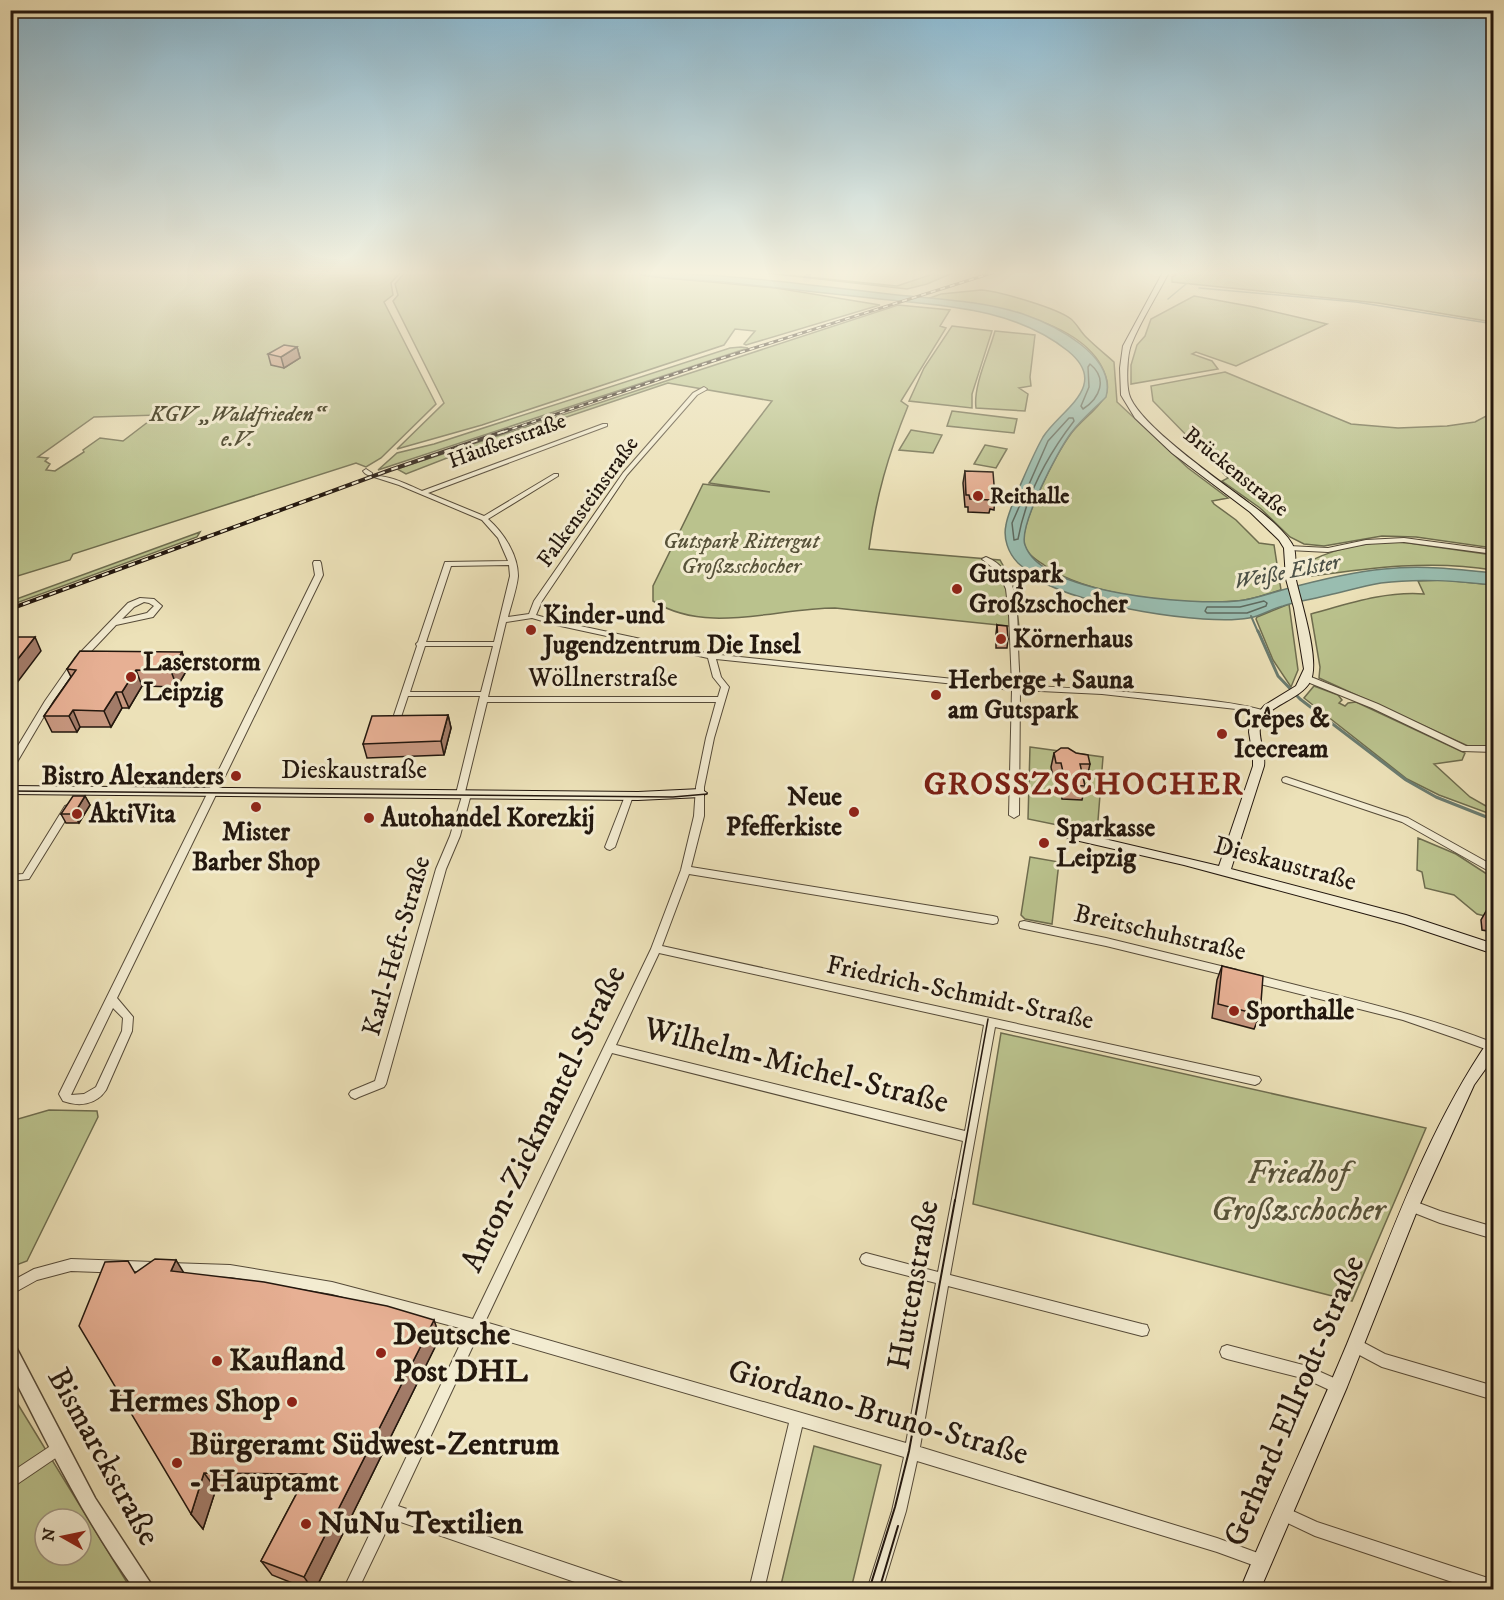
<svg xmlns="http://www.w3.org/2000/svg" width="1504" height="1600" font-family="'IM FELL DW Pica',serif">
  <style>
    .green { fill: #bac28d; stroke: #6e6c4e; stroke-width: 1.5; fill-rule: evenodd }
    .water { fill: #99bdb0; stroke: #6a7b6f; stroke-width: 1.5 }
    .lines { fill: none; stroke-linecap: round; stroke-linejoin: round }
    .shore { stroke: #5e6a5f; stroke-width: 1.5 }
    .stream-far2 { stroke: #6a7b6f; stroke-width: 1.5 }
    .stream-far1 { stroke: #6a7b6f; stroke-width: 2 }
    .stream { stroke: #6a7b6f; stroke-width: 3 }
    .canal { fill: #99bdb0; fill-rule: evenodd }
    .minor-casing { stroke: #554a38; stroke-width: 2 }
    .tertiary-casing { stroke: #554a38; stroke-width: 3 }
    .secondary-casing { stroke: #23170e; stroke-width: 2 }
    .minor { fill: #f3ecd1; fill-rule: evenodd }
    .tertiary { fill: #f3ecd1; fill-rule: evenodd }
    .secondary { fill: #f3ecd1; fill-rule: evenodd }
    .tram-far1 { stroke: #23170e; stroke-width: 1.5 }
    .tram { stroke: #23170e; stroke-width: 2 }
    .rail-far1-casing { stroke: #23170e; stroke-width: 3 }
    .rail-casing { stroke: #23170e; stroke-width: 4 }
    .rail-far1 { stroke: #f3ecd1; stroke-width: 1.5; stroke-dasharray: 5; stroke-linecap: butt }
    .rail { stroke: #f3ecd1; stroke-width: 2; stroke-dasharray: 7; stroke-linecap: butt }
    .wall { fill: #c7977f; stroke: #23170e; stroke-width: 1.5 }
    .shaded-wall { fill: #a27b68; stroke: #23170e; stroke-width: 1.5 }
    .building { fill: #e7b094; stroke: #23170e; stroke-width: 1.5 }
    .poi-dot { fill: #8f2418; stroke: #f3ecd1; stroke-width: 2 }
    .labels { text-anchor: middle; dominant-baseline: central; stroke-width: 6; stroke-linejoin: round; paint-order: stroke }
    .far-park-label { font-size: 22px; font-style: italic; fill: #58533a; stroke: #f3ecd1 }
    .far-street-label { font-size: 22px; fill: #23170e; stroke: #f3ecd1 }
    .far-poi-label { font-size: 22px; font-weight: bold; fill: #23170e; stroke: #f3ecd1; text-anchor: start }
    .far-water-label { font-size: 22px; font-style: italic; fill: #4c5147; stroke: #f3ecd1 }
    .poi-label { font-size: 26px; font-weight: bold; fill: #23170e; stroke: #f3ecd1; text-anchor: start }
    .street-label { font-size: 26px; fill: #23170e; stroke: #f3ecd1 }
    .district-label { font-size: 32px; font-weight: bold; letter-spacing: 1.5px; fill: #7a1f14; stroke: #f3ecd1 }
    .near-street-label { font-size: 32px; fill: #23170e; stroke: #f3ecd1 }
    .near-park-label { font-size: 32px; font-style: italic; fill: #58533a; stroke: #f3ecd1 }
    .near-poi-label { font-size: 32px; font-weight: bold; fill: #23170e; stroke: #f3ecd1; text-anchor: start }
  </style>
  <rect width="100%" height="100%" fill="#ece1b8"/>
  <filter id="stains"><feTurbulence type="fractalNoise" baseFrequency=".00333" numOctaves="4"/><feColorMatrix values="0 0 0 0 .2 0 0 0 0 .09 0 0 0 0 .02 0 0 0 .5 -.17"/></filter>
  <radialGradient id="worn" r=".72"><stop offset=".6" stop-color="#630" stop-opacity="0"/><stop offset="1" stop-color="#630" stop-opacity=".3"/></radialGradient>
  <path class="green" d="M10,272H401L391,283L393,295L384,302L436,404L381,458L366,467L356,463L73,554L70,560L11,578ZM157,415L123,441L100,438L83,450L84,452L55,471L46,470L50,464L45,461L48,458L38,457L94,417Z
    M405,272H635L646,276L776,288L880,305L746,345L744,344L755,331L735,329L724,345L482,425L397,449L444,403L393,301L398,295L395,284Z
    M758,272L897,286L939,272H955L927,284L907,289Z
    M1173,272H1474L1493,275V322L1378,303L1172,282V277L1176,275Z
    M981,290C998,291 1057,308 1071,319C1077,324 1080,331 1086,337C1095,346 1105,354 1114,362L1117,402L1188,468L1228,498L1212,501L1214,504L1236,520L1259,543L1274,545L1281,590C1267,594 1252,600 1237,601C1182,605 1089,597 1044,565C1035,559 1025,553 1024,542C1021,521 1057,453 1070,435C1080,421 1095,412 1104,398C1108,393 1108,387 1107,381C1093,318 979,303 927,299L941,294Z
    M1194,296L1254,307L1327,324L1236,366L1196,352L1192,354L1212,361L1218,369L1131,384V365L1137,345L1145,336L1151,319Z
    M898,305L950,310L940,326L946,328L901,401L908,406C888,455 876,497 869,549L1000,560L1014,585L1019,627L835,608C776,608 707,635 653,601V586L703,484L770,492L709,483L772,401L668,383L465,451L406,474L397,469Z
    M952,326L992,331L972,394V408L909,401L924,368Z
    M995,331L1035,335L1030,377L1031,386L1019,388L1028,394L1025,411L976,408C973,386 989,353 995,331Z
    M741,347L748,348L378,470L397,453L434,444L730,348Z
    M1225,372L1351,424L1398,428L1447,426L1475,422L1488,415L1493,417V548L1416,537L1382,536L1324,546L1304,544L1290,537L1260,508L1222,481L1228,478L1153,401L1151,386Z
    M952,411L1017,419L1014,433L947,426Z
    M911,430L942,435L933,453L899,450Z
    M985,445L1007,449L996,468L974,464Z
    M200,532L197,537L11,605V601Z
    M1401,542L1493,555V570C1427,559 1364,569 1298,578L1299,567C1329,549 1367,541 1401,542Z
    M1444,580L1493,585V746H1468L1319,678L1320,667L1311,614C1348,604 1385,591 1424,594L1418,581Z
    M1289,604L1298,670L1291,687L1273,660L1256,619L1257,617Z
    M1314,686L1338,695L1342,700L1339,703L1345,706L1348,703L1356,702L1465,753L1462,760L1434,764L1470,797L1493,810V815L1439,795L1407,779L1304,698Z
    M1030,747L1103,757L1097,833L1028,819Z
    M1418,838L1456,854L1493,878V918L1477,914L1454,895L1425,888L1422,872L1417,870Z
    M1030,857L1059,862L1052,924L1025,919L1021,915Z
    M1001,1033L1426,1128L1352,1301L973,1204Z
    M49,1110L97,1111L98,1117L27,1261L11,1267V1121Z
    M11,1393L131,1589H11ZM45,1519H81V1555H45Z
    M814,1446L881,1465L851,1589H780Z"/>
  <path class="water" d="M635,272C720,273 804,284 889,294C933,299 980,300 1023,314C1055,325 1117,356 1106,397C1094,409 1081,420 1071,433C1058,450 1018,527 1025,545C1042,595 1193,605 1237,601C1252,600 1267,594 1282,590C1315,581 1350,572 1384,569C1421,565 1457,569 1493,573V585C1456,581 1419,578 1381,583C1364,586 1346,591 1329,595C1314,599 1297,601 1283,606C1271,609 1261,616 1249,618C1204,626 1080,605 1041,581C1033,576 1025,569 1018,563C1008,553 1003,538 1006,525C1008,510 1035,451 1043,437C1060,410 1111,386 1068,351C1012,306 939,306 871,298C822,293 772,287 723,282C694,279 663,281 635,272Z"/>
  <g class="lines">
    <path class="shore" d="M1090,364C1108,379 1100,398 1083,409L1081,406L1089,387L1088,367Z
      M1069,418H1073L1074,421C1047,456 1026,495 1018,539L1014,540L1012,523L1048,441Z
      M1264,601L1267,603L1266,606L1247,613H1207L1205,611L1207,607H1240Z"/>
    <path class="stream-far2" d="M1199,288L1356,302L1494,324
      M1168,299L1186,284"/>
    <path class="stream-far1" d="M1251,616L1258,632"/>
    <path class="stream" d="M1258,631L1278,676L1300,699L1406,780L1436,797L1494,820"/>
    <path class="canal" d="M1418,272H1434L1494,281V285Z"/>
    <defs>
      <path id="minor" d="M704,387L707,389L706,390L697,395L627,475L542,601L536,615L557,621L711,654L1012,685L1009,615L1006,589L999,573L982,559L986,557C1019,570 1017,610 1018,639C1018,654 1019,670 1020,685C1070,688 1121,691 1171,696C1203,700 1235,702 1266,711L1267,713L1263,716L1245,710L1102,694L1020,690L1019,815L1014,818L1009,815L1012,690L716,659L721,677L729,687L714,738L704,787V816L691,867L993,916L997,917L998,920L997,923L993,924L689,874L662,946L1259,1077L1261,1080L1259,1083L1255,1085L995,1027L950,1275L1142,1324L1147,1325L1149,1330L1147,1335L1142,1336L948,1286L920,1447L1217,1538L1266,1556L1268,1561L1266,1566L1261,1568L1217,1552L917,1461L906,1511L882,1590H867L892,1511L904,1457L802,1427L764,1590H749L789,1423L479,1333L398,1506L622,1582L627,1585L629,1590H598L392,1519L358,1590H343L467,1330L332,1294L230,1277L170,1275L166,1273L164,1269L166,1265L170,1263L230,1265L332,1282L473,1319L651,949L681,870L694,816L696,787L706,738L716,702H487L465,792H470L471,794L460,836L446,869L386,1084L384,1087L359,1097L355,1099L351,1097L349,1094L351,1091L375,1081L436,869L450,836L462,796H457L456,794L480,696H408L401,717L398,718L394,715L417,646L416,644L418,642L445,562L508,561L498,538L482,520L399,485L374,477C385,473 411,486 422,491L603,424H607V426L428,493L484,516L554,474H558V476L488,519C504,533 518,555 518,576C517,588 511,605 508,617L529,614L534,601L623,473L693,393ZM509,565L510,576L494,642H426L451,566ZM532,618L556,625L708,658L713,677L721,687L718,697H488L506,622ZM425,646H493L481,692H410ZM659,953L984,1025L965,1131L616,1045ZM612,1053L963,1141L938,1272L866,1253L862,1255L860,1259L862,1263L866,1265L936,1283L906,1443L485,1322Z
        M366,469L372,473V475C368,476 365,474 363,471Z
        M1404,538L1494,550V554L1404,542L1366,544L1328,552L1289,550L1285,548L1289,546L1328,548L1366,540Z
        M314,561H320L321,563L323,575L117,998L133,1017L132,1031L106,1090C96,1105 79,1107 63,1101L59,1094L315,575L313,563ZM113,1008L123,1018L122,1031L96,1087L84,1094L71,1095Z
        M140,598L154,599L162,606L153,617L116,625L81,662L53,701L13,769L10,770V759L45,701L75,658L128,603ZM144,602L149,603L154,606L147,613L122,619L134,607Z
        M1305,677H1311L1378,704L1466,746H1494V752L1462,751L1372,708L1305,681L1304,679Z
        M1286,777L1408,818L1494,866V874L1402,822L1283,782L1282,780L1283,778Z
        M629,793L633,796L615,847L610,850L607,849L605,847L625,796Z
        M68,805L73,808L29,879L10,881V875L23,874L65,806Z
        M1024,921L1106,938L1233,969L1237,970L1238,973L1237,976L1233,977L1106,946L1020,928L1019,925L1020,922Z
        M1252,974C1333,995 1415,1012 1494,1043V1051H1491L1458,1039L1403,1020L1248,981L1247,978L1248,975Z
        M1411,1200L1440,1211L1494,1227V1239L1440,1223L1407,1210L1405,1206L1407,1202Z
        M71,1259L153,1262L157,1264L159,1268L157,1272L153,1274L71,1271L37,1280L10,1295V1282L34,1269Z
        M1355,1338L1385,1354L1494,1386V1400L1382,1367L1350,1350L1348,1345L1350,1340Z
        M1227,1345L1307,1366L1343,1382L1345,1387L1343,1392L1338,1394L1306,1379L1227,1359L1222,1357L1220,1352L1222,1347Z
        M58,1441L63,1443L65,1448L63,1453L10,1489V1473Z
        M1282,1506L1317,1522L1494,1580V1590H1476L1315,1536L1277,1518L1275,1513L1277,1508Z"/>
      <path id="tertiary" d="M10,1344L16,1347L95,1498L155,1590H135C85,1521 48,1445 10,1370Z"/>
      <path id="secondary" d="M1163,272H1169C1157,296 1141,320 1131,345C1127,355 1126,383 1129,394C1137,424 1223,483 1249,503C1262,512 1289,534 1294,548C1297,558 1294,570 1296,580C1301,603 1321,662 1310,682C1299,701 1264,706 1260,726C1258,739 1266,753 1264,766L1231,869L1406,915L1494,944V954L1404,924L1184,865L1062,837L1056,833L1062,829L1219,866L1253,766V757L1249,732L1250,722L1265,705L1296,686L1304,669L1294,608L1286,579L1284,548L1279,540L1250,512L1172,453L1135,418L1121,395L1120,368L1123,346Z
        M10,786L638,792L701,789L707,793L701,797L638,800L10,794Z
        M1494,1038V1057L1474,1085L1419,1206L1347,1387L1260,1590H1240C1274,1507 1313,1426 1347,1344C1389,1241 1426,1132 1489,1040Z"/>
    </defs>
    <use href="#minor" class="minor-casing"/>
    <use href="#tertiary" class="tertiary-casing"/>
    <use href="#secondary" class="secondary-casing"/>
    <use href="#minor" class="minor"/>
    <use href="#tertiary" class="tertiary"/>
    <use href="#secondary" class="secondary"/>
    <path class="tram-far1" d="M10,791L673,797L707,794
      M955,1201L988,1019"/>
    <path class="tram" d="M869,1590L895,1507L909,1451L955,1200
      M879,1590L898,1526"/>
    <defs>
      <path id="rail-far1" d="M503,432L710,362L995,272"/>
      <path id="rail" d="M10,609L390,470L508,430"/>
    </defs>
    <use href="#rail-far1" class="rail-far1-casing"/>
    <use href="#rail" class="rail-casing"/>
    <use href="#rail-far1" class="rail-far1"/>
    <use href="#rail" class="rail"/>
  </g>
  <path class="wall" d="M297,347L300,358L284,368L271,365L268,354Z
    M965,471L995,497L994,510L990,509L989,513L968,512V507H965L963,483Z
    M997,625L1008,639L1007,648H996V634Z
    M188,668L177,687L142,686L129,708H122L111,727H80L77,732H52L44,716L71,677L67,669Z
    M448,715L451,728L444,755L367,758L363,744Z
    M1054,753L1090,764L1087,778H1083L1085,786L1082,800L1062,799L1058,777H1053L1051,767Z
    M85,796L90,805L79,823H66L61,814Z
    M1489,906L1494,907V932L1482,930L1481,920Z
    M1222,966L1260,1015L1254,1029L1212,1018L1217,980Z
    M135,1272L184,1273L440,1337L315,1590H310L272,1575L261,1561L299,1489H216L203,1529L191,1514Z"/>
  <path class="shaded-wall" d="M297,347L300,358L284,368L281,357Z
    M35,637L41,651L10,692V669Z
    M182,652L188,668L177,687L171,671Z
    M136,670L142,686L129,708L122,692Z
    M116,692L122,708L111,727L104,711Z
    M73,710L80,727L77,732L69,716Z
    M448,715L451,728L444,755L441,741Z
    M85,796L90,805L79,823L74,814Z
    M176,1260L187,1278L171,1271Z
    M434,1320L440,1337L315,1590H313L304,1577Z
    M204,1473L216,1489L203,1529L191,1514Z"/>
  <path class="building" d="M284,345L297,347L281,357L268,354Z
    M965,471L993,472L995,497H991V500L970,499L969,495H966Z
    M997,625L1007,626L1008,639H998Z
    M14,637H35L10,669V642Z
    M80,651L182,652L171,671L136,670L122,692H116L104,711L73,710L69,716H44L76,670L67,669Z
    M448,715L441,741L363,744L372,716Z
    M1061,748H1068L1076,753L1088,755L1090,764H1080L1085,786L1066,785L1061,763H1056L1054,753Z
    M73,796H85L74,814H61Z
    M1489,906L1494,907V916L1490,915Z
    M1222,966L1263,976L1260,1015L1218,1004Z
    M155,1259L176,1260L171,1271L264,1282L387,1306L434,1320L304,1577L261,1561L307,1474L204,1473L191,1514L79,1326L105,1262L128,1261L135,1273Z"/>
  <linearGradient id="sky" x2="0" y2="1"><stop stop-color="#88b8d2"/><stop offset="0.55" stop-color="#f6f2df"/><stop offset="1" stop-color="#f6f2df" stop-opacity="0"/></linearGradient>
  <rect width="1504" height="496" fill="url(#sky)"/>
  <g class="poi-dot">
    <circle cx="978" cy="496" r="6"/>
    <circle cx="957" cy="589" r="6"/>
    <circle cx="531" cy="630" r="6"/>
    <circle cx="1001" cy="639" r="6"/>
    <circle cx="131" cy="677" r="6"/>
    <circle cx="936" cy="695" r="6"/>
    <circle cx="1222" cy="734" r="6"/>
    <circle cx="236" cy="776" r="6"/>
    <circle cx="256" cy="807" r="6"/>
    <circle cx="854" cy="812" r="6"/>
    <circle cx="77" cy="814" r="6"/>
    <circle cx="369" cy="818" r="6"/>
    <circle cx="1044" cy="843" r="6"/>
    <circle cx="1234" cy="1011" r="6"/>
    <circle cx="381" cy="1353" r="6"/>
    <circle cx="217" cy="1361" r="6"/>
    <circle cx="292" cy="1402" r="6"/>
    <circle cx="177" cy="1463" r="6"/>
    <circle cx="306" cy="1524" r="6"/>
  </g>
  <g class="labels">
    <g class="far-park-label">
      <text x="237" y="414">KGV „Waldfrieden“<tspan x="237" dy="25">e.V.</tspan></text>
      <text x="741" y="541">Gutspark Rittergut<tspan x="741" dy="25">Großzschocher</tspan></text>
    </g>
    <g class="far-street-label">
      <text transform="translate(507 441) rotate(-20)">Häußerstraße</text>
      <text transform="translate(1236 472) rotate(39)">Brückenstraße</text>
      <text transform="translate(588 502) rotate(-54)">Falkensteinstraße</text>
    </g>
    <g class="far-poi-label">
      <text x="990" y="496">Reithalle</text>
    </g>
    <g class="far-water-label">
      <text transform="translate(1287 572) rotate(-11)">Weiße Elster</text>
    </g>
    <g class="poi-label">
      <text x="969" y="574">Gutspark<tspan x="969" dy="30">Großzschocher</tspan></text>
      <text x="543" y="615">Kinder-und<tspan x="543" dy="30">Jugendzentrum Die Insel</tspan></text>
      <text x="1013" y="639">Körnerhaus</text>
      <text x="143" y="662">Laserstorm<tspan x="143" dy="30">Leipzig</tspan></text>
      <text x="948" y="680">Herberge + Sauna<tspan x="948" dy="30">am Gutspark</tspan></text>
      <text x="1234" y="719">Crêpes &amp;<tspan x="1234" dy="30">Icecream</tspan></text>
      <text x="224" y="776" text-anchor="end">Bistro Alexanders</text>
      <text x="842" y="797" text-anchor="end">Neue<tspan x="842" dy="30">Pfefferkiste</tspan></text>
      <text x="89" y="814">AktiVita</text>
      <text x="381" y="818">Autohandel Korezkij</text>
      <text x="1056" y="828">Sparkasse<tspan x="1056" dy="30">Leipzig</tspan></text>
      <text x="256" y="832" text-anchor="middle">Mister<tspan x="256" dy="30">Barber Shop</tspan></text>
      <text x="1246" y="1011">Sporthalle</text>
    </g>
    <g class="street-label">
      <text x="603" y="678">Wöllnerstraße</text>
      <text x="354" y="770">Dieskaustraße</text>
      <text transform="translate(1285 864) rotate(15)">Dieskaustraße</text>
      <text transform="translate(1160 933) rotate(13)">Breitschuhstraße</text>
      <text transform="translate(397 946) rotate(-74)">Karl-Heft-Straße</text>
      <text transform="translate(960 993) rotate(12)">Friedrich-Schmidt-Straße</text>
    </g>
    <g class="district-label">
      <text x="1084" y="785">GROSSZSCHOCHER</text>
    </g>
    <g class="near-street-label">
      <text transform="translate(796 1066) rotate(14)">Wilhelm-Michel-Straße</text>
      <text transform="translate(544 1119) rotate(-64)">Anton-Zickmantel-Straße</text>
      <text transform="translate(914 1285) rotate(-80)">Huttenstraße</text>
      <text transform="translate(1295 1401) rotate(-67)">Gerhard-Ellrodt-Straße</text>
      <text transform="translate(878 1413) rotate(16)">Giordano-Bruno-Straße</text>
      <text transform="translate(103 1457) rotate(61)">Bismarckstraße</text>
    </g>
    <g class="near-park-label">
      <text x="1298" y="1174">Friedhof<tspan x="1298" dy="37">Großzschocher</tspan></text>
    </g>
    <g class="near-poi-label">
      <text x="393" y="1335">Deutsche<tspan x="393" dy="37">Post DHL</tspan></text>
      <text x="229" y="1361">Kaufland</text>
      <text x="280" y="1402" text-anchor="end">Hermes Shop</text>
      <text x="189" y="1445">Bürgeramt Südwest-Zentrum<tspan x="189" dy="37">- Hauptamt</tspan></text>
      <text x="318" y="1524">NuNu Textilien</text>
    </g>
  </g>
  <rect width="1504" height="1600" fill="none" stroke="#ece1b8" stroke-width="36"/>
  <rect x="12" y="12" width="1480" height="1576" fill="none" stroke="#23170e" stroke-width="3"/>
  <rect x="18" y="18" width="1468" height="1564" fill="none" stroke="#23170e" stroke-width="1.5"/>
  <g transform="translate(63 1537) rotate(279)"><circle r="28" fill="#f3ecd1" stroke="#a09783" stroke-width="1.5"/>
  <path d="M0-4.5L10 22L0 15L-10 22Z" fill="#8f2418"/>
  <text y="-9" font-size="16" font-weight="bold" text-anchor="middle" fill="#23170e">N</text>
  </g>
  <rect width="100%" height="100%" filter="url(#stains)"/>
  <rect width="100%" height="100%" fill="url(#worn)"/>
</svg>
